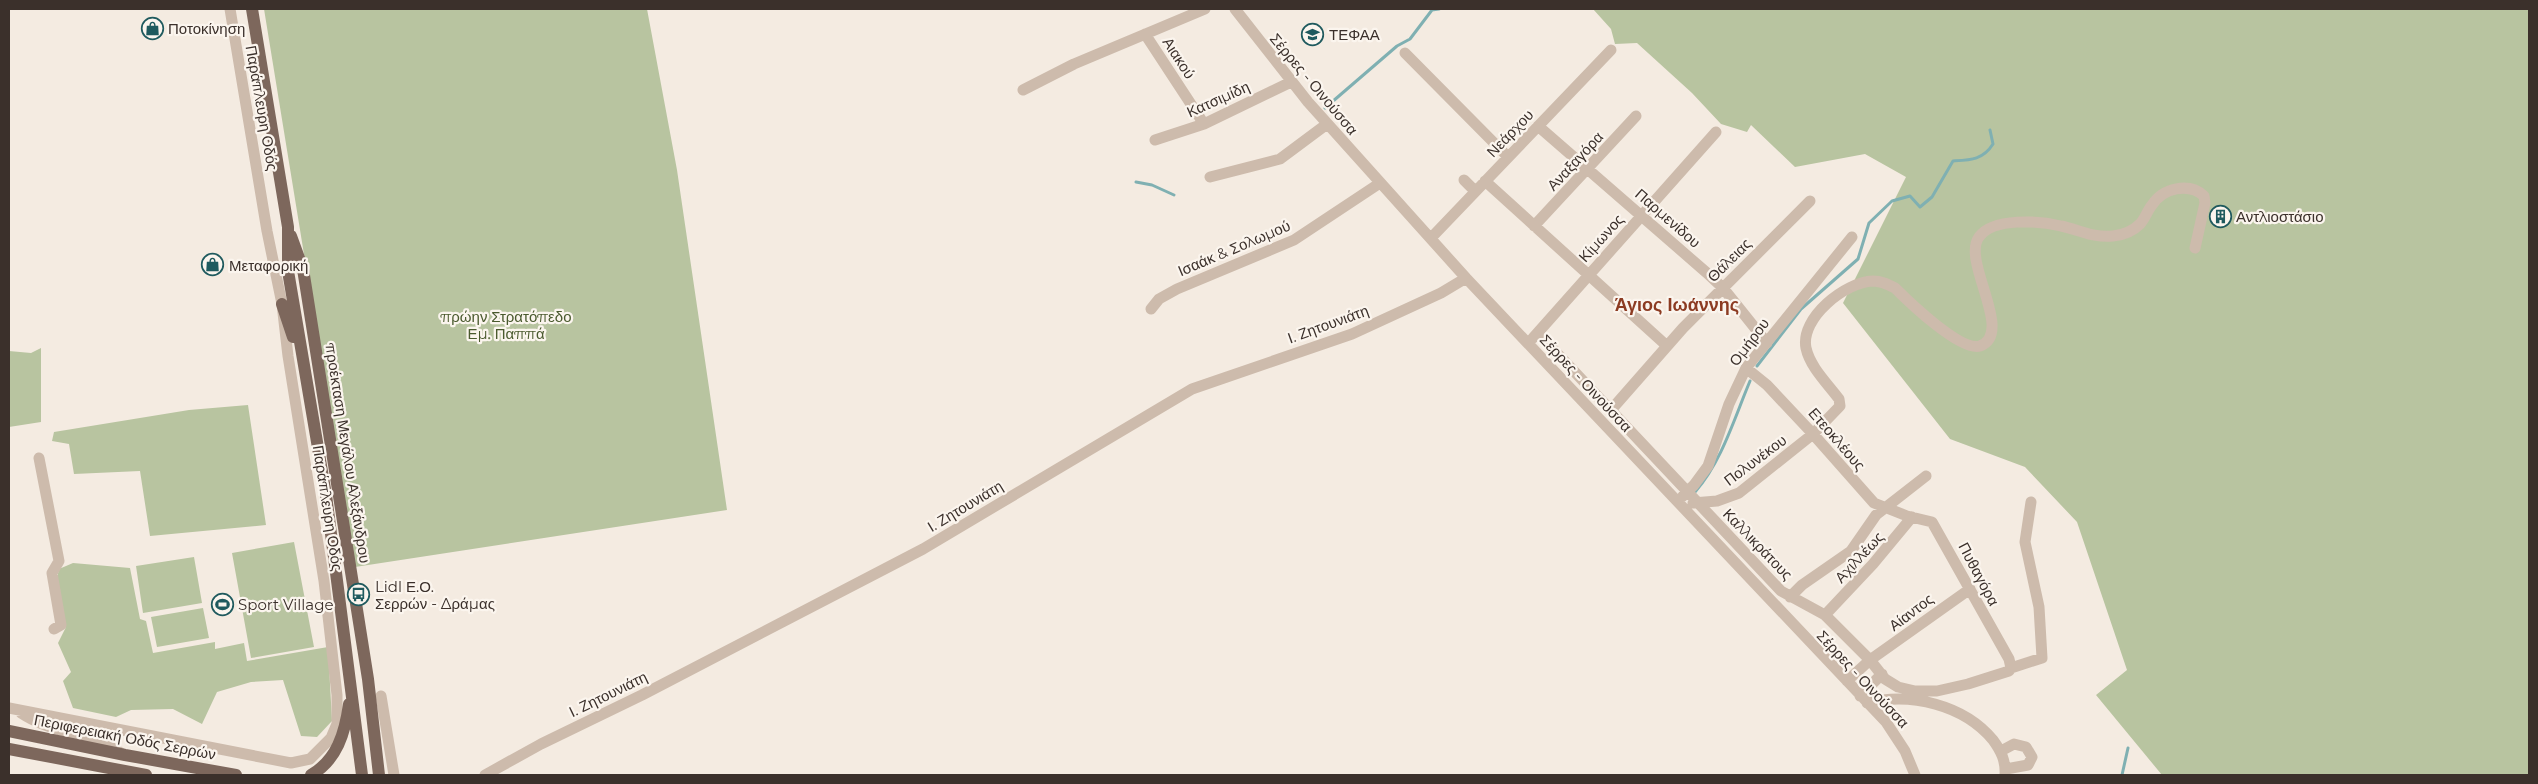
<svg xmlns="http://www.w3.org/2000/svg" width="2538" height="784" font-family="Montserrat,sans-serif">
  <style>
    .green { fill: #b8c4a0 }
    .lines { fill: none; stroke-linecap: round; stroke-linejoin: round }
    .stream { stroke: #7fb0b2; stroke-width: 3 }
    .minor { stroke: #cdbbac; stroke-width: 11 }
    .major { stroke: #7d675c; stroke-width: 12 }
    .labels { text-anchor: middle; dominant-baseline: central; stroke-width: 4.5; stroke-linejoin: round; paint-order: stroke }
    .poi-label { font-size: 15px; fill: #3b302b; stroke: #fbf5ee; text-anchor: start }
    .street-label { font-size: 15px; fill: #3b302b; stroke: #fbf5ee }
    .park-label { font-size: 15px; fill: #4a5a2e; stroke: #fbf5ee }
    .quarter-label { font-size: 18px; font-weight: bold; fill: #8c3b22; stroke: #fbf5ee }
  </style>
  <rect width="100%" height="100%" fill="#f4ebe1"/>
  <path class="green" d="M264,9H647L677,170L727,510L355,567Z
    M1593,9H2529V775H2162L2096,695L2127,670L2077,522L2025,467L1950,439L1843,303L1906,177L1865,154L1795,167L1751,125L1747,132L1721,124L1692,93L1637,43L1615,44L1611,29Z
    M41,348V422L9,427V351L31,353Z
    M248,405L266,525L150,536L140,471L74,474L69,444L52,441L54,432L189,410Z
    M294,542L314,647L251,658L232,553Z
    M194,557L202,603L143,613L136,566Z
    M73,563L130,568L140,619L146,621L153,653L215,642V649L244,643L247,661L328,647L332,721L317,737L301,736L283,680L251,682L217,692L202,724L173,709L131,710L116,717L73,708L63,681L71,672L58,643L66,627L57,578L59,569Z
    M203,608L209,638L157,647L151,617Z"/>
  <g class="lines">
    <path class="stream" d="M1325,108L1397,46L1410,39L1432,10L1439,9
      M1136,182L1152,185L1174,195
      M1757,366L1801,309L1858,259L1869,223L1892,201L1910,196L1920,207L1932,197L1953,161C1970,160 1983,160 1993,144L1990,130
      M1695,492C1722,461 1734,419 1750,381
      M2122,775L2128,748"/>
    <path class="minor" d="M1235,9L1308,102L1466,278L1886,722L1905,751L1915,775
      M1145,34L1204,124
      M1405,53L1508,157
      M1023,90L1074,64L1205,9
      M1538,126L1707,273L1723,288L1767,343
      M1155,140L1204,124L1291,82
      M1210,177L1280,159L1327,124
      M1464,180L1475,191
      M1485,181L1667,346
      M1534,226L1636,116
      M1431,238L1611,50
      M1151,309L1159,299L1177,289L1294,240L1380,183
      M1538,333L1781,591L1825,615L1870,660L1885,679L1898,687L1915,691H1937L1968,684L2009,671L2011,668L2009,659L1932,522L1907,516L1874,503L1813,434L1767,385L1746,368
      M1533,338L1716,132
      M1611,410L1683,328L1810,201
      M39,458L59,561L52,573L61,625L54,629
      M1683,496L1694,485L1708,466L1729,404L1746,368L1852,237
      M1693,503L1717,501L1739,493L1813,434L1840,406L1839,399C1828,384 1810,367 1806,348C1800,318 1845,282 1873,281C1881,281 1887,284 1895,288C1909,302 1961,352 1980,346C2015,333 1961,261 1979,237C1993,217 2040,221 2061,226C2080,230 2093,238 2113,236C2123,235 2133,231 2140,224C2145,219 2147,211 2152,205C2163,188 2189,182 2204,196L2205,203L2195,248
      M1790,597L1802,585L1851,551L1876,515L1926,476
      M1825,615L1873,564L1912,517
      M2011,668L2042,658L2039,607L2025,542L2031,502
      M1847,681L1870,660L1970,589
      M381,696L394,775
      M1860,696L1882,674
      M1867,703C1911,692 1964,705 1993,740C2001,751 2006,761 2005,775
      M9,708L291,763L310,759L331,738L337,724V695L324,581L288,356L282,304L267,231L230,9
      M21,713C52,734 91,733 121,753
      M2001,751L2014,744L2026,747L2032,757L2028,765L2006,769
      M485,775L541,744L642,695L923,549L1192,389L1352,334L1441,293L1466,278"/>
    <path class="major" d="M252,9L288,227V271L326,495L362,775
      M291,236L303,269L368,679L379,775
      M282,304L293,337
      M9,731L125,755L236,775
      M9,749L146,775
      M311,775C337,760 345,733 349,704"/>
  </g>
  <defs>
    <symbol id="shop-ring" viewBox="-11 -11 22 22"><circle r="9.5" fill="#fbf5ee" stroke="#1f5a5e" stroke-width="1.5"/><path d="M-5-2.5h2.3a2.7 3.5 0 0 1 5.4 0H5L5.5 6h-11ZM-1.5-2.5h3a1.5 2.3 0 0 0-3 0Z" fill="#1f5a5e"/></symbol>
    <symbol id="university-ring" viewBox="-11 -11 22 22"><circle r="9.5" fill="#fbf5ee" stroke="#1f5a5e" stroke-width="1.5"/><path d="M0-5L7-2L0 1L-7-2ZM-4 1L0 2.5L4 1V4Q0 6-4 4Z" fill="#1f5a5e"/></symbol>
    <symbol id="building-ring" viewBox="-11 -11 22 22"><circle r="9.5" fill="#fbf5ee" stroke="#1f5a5e" stroke-width="1.5"/><path d="M-4-6H4V6H1V3H-1V6H-4ZM-2.5-4.3h1.7v1.8h-1.7ZM.8-4.3h1.7v1.8H.8ZM-2.5-1h1.7V.8h-1.7ZM.8-1h1.7V.8H.8Z" fill="#1f5a5e"/></symbol>
    <symbol id="bus-ring" viewBox="-11 -11 22 22"><circle r="9.5" fill="#fbf5ee" stroke="#1f5a5e" stroke-width="1.5"/><path d="M-5-6H5V4H4V6H2V4H-2V6H-4V4H-5ZM-3.5-4V0h7V-4ZM-3.5 1.2v1.5H-2V1.2ZM2 1.2v1.5H3.5V1.2Z" fill="#1f5a5e"/></symbol>
    <symbol id="stadium-ring" viewBox="-11 -11 22 22"><circle r="9.5" fill="#fbf5ee" stroke="#1f5a5e" stroke-width="1.5"/><path d="M0-5a6.5 5 0 1 0 0 10a6.5 5 0 1 0 0-10ZM-3.5-1.8h7v3.6h-7Z" fill="#1f5a5e"/></symbol>
  </defs>
  <g fill-rule="evenodd">
    <use href="#shop-ring" x="140" y="16" width="25" height="25"/>
    <use href="#university-ring" x="1300" y="22" width="25" height="25"/>
    <use href="#building-ring" x="2208" y="204" width="25" height="25"/>
    <use href="#shop-ring" x="200" y="252" width="25" height="25"/>
    <use href="#bus-ring" x="346" y="582" width="25" height="25"/>
    <use href="#stadium-ring" x="210" y="592" width="25" height="25"/>
  </g>
  <g class="labels">
    <g class="poi-label">
      <text x="168" y="28">Ποτοκίνηση</text>
      <text x="1329" y="34">ΤΕΦΑΑ</text>
      <text x="2236" y="216">Αντλιοστάσιο</text>
      <text x="229" y="265">Μεταφορική</text>
      <text x="375" y="586">Lidl Ε.Ο.<tspan x="375" dy="17">Σερρών - Δράμας</tspan></text>
      <text x="238" y="604">Sport Village</text>
    </g>
    <g class="street-label">
      <text transform="translate(1179 58) rotate(57)">Αιακού</text>
      <text transform="translate(1314 84) rotate(50)">Σέρρες - Οινούσσα</text>
      <text transform="translate(1218 99) rotate(-24)">Κατσιμίδη</text>
      <text transform="translate(262 108) rotate(80)">Παράπλευρη Οδός</text>
      <text transform="translate(1510 133) rotate(-46)">Νεάρχου</text>
      <text transform="translate(1575 161) rotate(-47)">Αναξαγόρα</text>
      <text transform="translate(1668 218) rotate(41)">Παρμενίδου</text>
      <text transform="translate(1601 238) rotate(-48)">Κίμωνος</text>
      <text transform="translate(1234 248) rotate(-23)">Ισαάκ &amp; Σολωμού</text>
      <text transform="translate(1729 260) rotate(-45)">Θάλειας</text>
      <text transform="translate(1328 324) rotate(-20)">Ι. Ζητουνιάτη</text>
      <text transform="translate(1749 342) rotate(-53)">Ομήρου</text>
      <text transform="translate(1586 383) rotate(47)">Σέρρες - Οινούσσα</text>
      <text transform="translate(1837 439) rotate(49)">Ετεοκλέους</text>
      <text transform="translate(348 453) rotate(81)">προέκταση Μεγάλου Αλεξάνδρου</text>
      <text transform="translate(1755 460) rotate(-37)">Πολυνέκου</text>
      <text transform="translate(965 506) rotate(-31)">Ι. Ζητουνιάτη</text>
      <text transform="translate(328 508) rotate(81)">Παράπλευρη Οδός</text>
      <text transform="translate(1758 544) rotate(46)">Καλλικράτους</text>
      <text transform="translate(1859 557) rotate(-47)">Αχιλλέως</text>
      <text transform="translate(1979 574) rotate(62)">Πυθαγόρα</text>
      <text transform="translate(1911 612) rotate(-37)">Αίαντος</text>
      <text transform="translate(1863 679) rotate(47)">Σέρρες - Οινούσσα</text>
      <text transform="translate(608 694) rotate(-26)">Ι. Ζητουνιάτη</text>
      <text transform="translate(125 737) rotate(11)">Περιφερειακή Οδός Σερρών</text>
    </g>
    <g class="park-label">
      <text x="506" y="316">πρώην Στρατόπεδο<tspan x="506" dy="17">Εμ. Παππά</tspan></text>
    </g>
    <g class="quarter-label">
      <text x="1677" y="305">Άγιος Ιωάννης</text>
    </g>
  </g>
  <rect width="2538" height="784" fill="none" stroke="#3b302b" stroke-width="20"/>
</svg>
